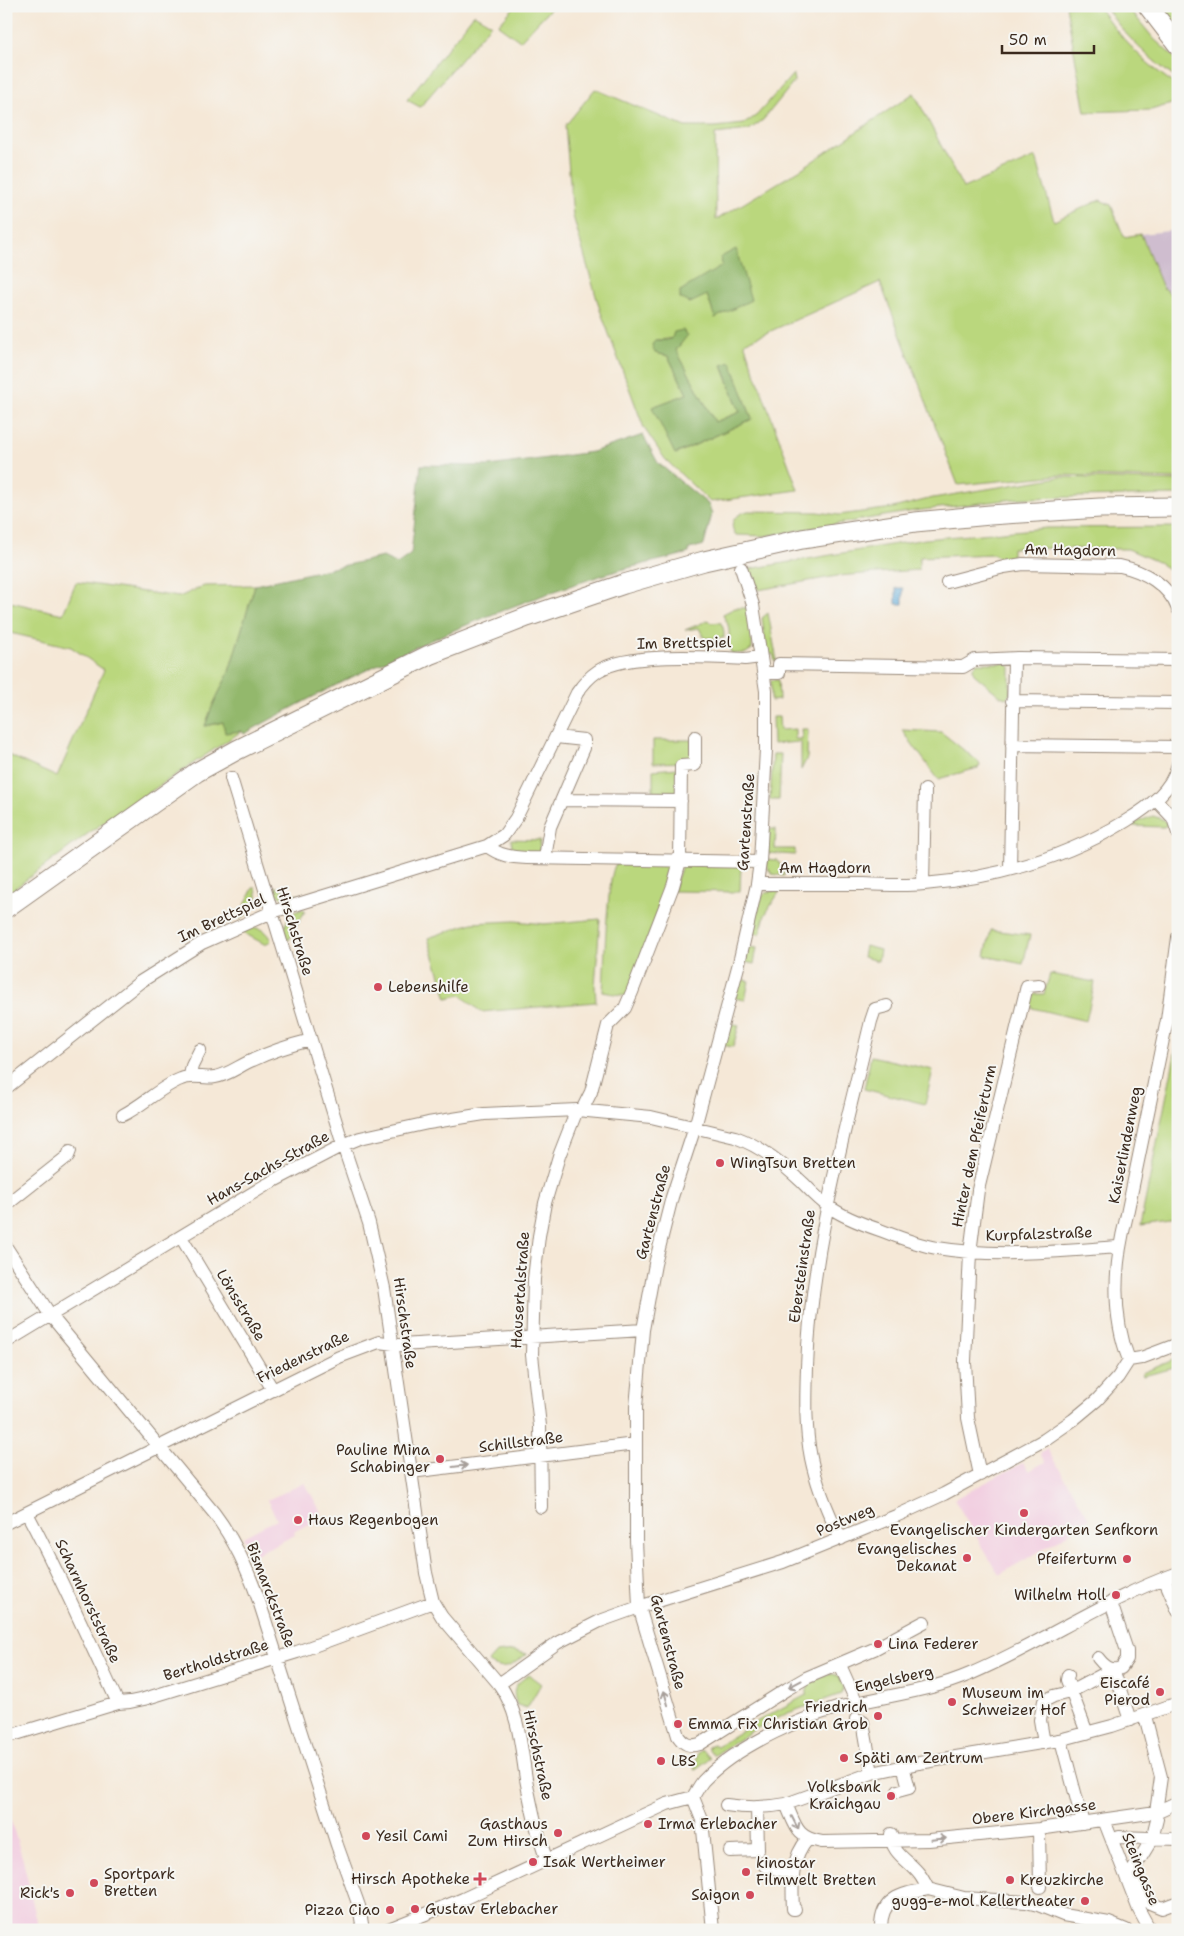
<svg xmlns="http://www.w3.org/2000/svg" width="1184" height="1936" font-family="'Shantell Sans',sans-serif">
  <style>
    .built { fill: #f2cfe1 }
    .industrial { fill: #cfbdcf }
    .green { fill: #bad77d; stroke: #7a804e; fill-rule: evenodd }
    .forest { fill: #93b86c; stroke: #677145 }
    .water { fill: #62abd9; stroke: #4e6a7c }
    .lines { fill: none; stroke-linecap: round; stroke-linejoin: round }
    .street-casing { stroke: #98897a; stroke-width: 14 }
    .primary-casing { stroke: #98897a; stroke-width: 21 }
    .street { stroke: #fff; stroke-width: 12 }
    .primary { stroke: #fff; stroke-width: 19 }
    .oneway { stroke: #a79f9a }
    .poi-dot { fill: #d1495b; stroke: #f6f6f2; stroke-width: 2 }
    .labels { text-anchor: middle; dominant-baseline: central; stroke-width: 4; stroke-linejoin: round; paint-order: stroke }
    .street-label { font-size: 15px; fill: #3b2a1e; stroke: #f6f6f2 }
    .poi-label { font-size: 15px; fill: #3b2a1e; stroke: #f6f6f2; text-anchor: start }
  </style>
  <rect width="100%" height="100%" fill="#f6f6f2"/>
  <filter id="ink" filterUnits="userSpaceOnUse"><feTurbulence type="fractalNoise" baseFrequency=".02" numOctaves="2"/><feDisplacementMap in="SourceGraphic" scale="10" xChannelSelector="R" yChannelSelector="G"/><feConvolveMatrix kernelMatrix="1 2 1 2 8 2 1 2 1" color-interpolation-filters="sRGB"/></filter>
  <filter id="wash" filterUnits="userSpaceOnUse"><feTurbulence type="fractalNoise" baseFrequency=".0096" numOctaves="4" result="noise"/><feDisplacementMap in="SourceGraphic" scale="20" xChannelSelector="R" yChannelSelector="G"/><feGaussianBlur stdDeviation="1.12" result="paint"/><feColorMatrix in="noise" values="0 0 0 0 0 0 0 0 0 0 0 0 0 0 0 0 0 1.4 0 .05"/><feComposite in="paint" operator="in"/></filter>
  <g filter="url(#wash)">
    <rect width="100%" height="100%" fill="#f5e8d7"/>
    <path class="built" d="M1047,1449L1089,1518L1060,1539L999,1575L954,1499L1023,1463L1029,1471L1045,1462L1040,1454Z
      M305,1483L321,1512L319,1520L294,1531L295,1535L252,1556L243,1537L277,1519L267,1500Z
      M11,1821L23,1860L39,1930H6V1822Z"/>
    <path class="industrial" d="M1178,230V298L1177,299L1163,288L1141,234Z"/>
    <path class="green" d="M515,6H553L520,41L498,25Z
      M1066,6H1098C1119,37 1147,66 1178,86V102L1151,110L1085,112Z
      M1105,6H1127L1154,39L1178,61V80C1150,59 1124,36 1105,6Z
      M1156,6H1174L1178,11V34Z
      M474,14L491,24L420,107L407,100Z
      M793,74L794,82L763,120L749,130L715,134L716,220L801,169L914,93L963,188L1036,157L1054,221L1100,200L1111,205L1124,237L1141,234L1163,288L1177,299L1178,479L1060,475L958,485L880,282L744,343L798,490L710,502L665,459L644,428L600,310L573,216L565,126L595,89L685,127H715L744,124L757,115ZM722,266L715,318L707,295ZM686,336L676,350L715,422L740,412L722,366L731,362L752,419L676,454L653,407L687,394L668,356L655,353V340C666,340 675,337 686,336Z
      M1060,477L1178,481V495L1023,498L914,511L765,536L736,535C727,523 736,514 748,511L818,512L839,515L862,512L893,508L933,498Z
      M1176,515H1178V577L1160,563L1128,549L1012,548V558L1001,560L994,554L920,557L918,570L837,576L758,590L749,569L925,539L1047,528L1175,527Z
      M76,582L179,597L204,586L255,585L229,672L212,707L205,726L223,722L242,731L94,829L6,895V754L57,777L104,670L71,647L6,632V601L63,614Z
      M735,608H748L752,639V649L746,653L732,654C726,646 731,635 728,625C727,621 724,619 723,614Z
      M768,613L777,661L775,662L773,654L767,655L762,618Z
      M709,620L712,623L720,622C724,627 724,632 724,638H704L699,628L685,630Z
      M977,663H1006L1010,667V694L1006,698L1000,696L974,674L973,668Z
      M771,680H778L779,700L771,701Z
      M772,717H779L780,730L795,729V739H802L801,729H808L807,758L801,770V742L773,744Z
      M902,730L941,732L979,762L980,765L978,768L938,779Z
      M653,740H692V762L653,763Z
      M773,754H781L779,800H770Z
      M678,768L677,795H653V770Z
      M1153,816L1162,819L1168,824L1164,827L1134,826L1132,824Z
      M768,829H776L775,849H795V855L767,853Z
      M511,839L540,840L539,855L513,854Z
      M766,859L777,860L784,870V876L772,874L767,867Z
      M616,864L671,865L672,873L627,996L603,992C604,972 607,874 616,864Z
      M741,864L740,892L673,891L682,865Z
      M273,886L299,895V897C287,901 279,898 271,887Z
      M253,888H256C260,904 253,911 240,919L239,917Z
      M781,889L765,915L760,934L751,933L762,896L765,893Z
      M303,909L305,911L289,940L286,939C283,924 287,913 303,909Z
      M600,919L595,986L596,1002L481,1012L461,995L447,998L428,938L472,923L515,921L544,924Z
      M252,928C261,927 266,932 271,940L266,945L242,932Z
      M991,930L1030,935L1023,964L985,956Z
      M865,946L880,950L878,961L863,957Z
      M748,947L757,948L754,964L745,962Z
      M1050,974L1095,982L1086,1021L1028,1007L1031,996L1036,994H1044Z
      M740,979L749,981L745,1000L735,998Z
      M728,1023L739,1025L733,1047L722,1045Z
      M1178,1040V1221L1140,1226Z
      M871,1056L933,1070L925,1104L864,1089Z
      M1178,1358V1367L1143,1376L1142,1373Z
      M514,1651L527,1654C513,1664 504,1674 488,1662L496,1653Z
      M832,1674L839,1676L844,1688L841,1694L788,1713L755,1729L715,1755L707,1748L713,1744L717,1746L756,1722L806,1695L809,1682L824,1675Z
      M529,1675L541,1684L527,1708L517,1705C511,1688 515,1684 529,1675Z
      M702,1750L711,1758L694,1770L698,1753Z"/>
    <path class="forest" d="M736,249L751,300L715,318L707,295L690,303L680,298V291L722,266L721,257Z
      M683,330L687,336L676,350L715,422L740,412L722,365L731,362L752,419L675,454L652,407L687,394L668,356L655,353L652,345L655,340H667L672,338L674,332Z
      M643,435L658,463L708,504L712,514L704,545L689,549V553C659,561 627,567 597,577C474,616 357,671 244,734L242,731L225,733L223,722L205,726L212,707L229,672L255,585L383,557L397,564L411,554L421,465L489,466L592,452Z"/>
    <path class="water" d="M896,588H903V604H896Z"/>
  </g>
  <g filter="url(#ink)">
    <g class="lines">
      <defs>
        <path id="street" d="M741,568L753,605L766,691V749L760,862L757,884L739,963L695,1127L672,1197L655,1264L643,1330L636,1407V1540L639,1607L678,1736C684,1745 690,1747 700,1744L787,1689L806,1678L874,1649L924,1622
          M947,582L1004,567L1023,564L1120,566C1144,571 1169,585 1178,609
          M763,673H779V664L963,667L975,660L1018,658L1178,660
          M1012,701L1178,703
          M1012,745L1178,747
          M231,778L343,1145L369,1223L384,1288L426,1573L433,1602L442,1617L499,1684C519,1711 521,1747 526,1779C531,1806 537,1834 547,1861
          M562,800L681,801
          M1156,800L1173,818L1178,833
          M487,846C500,856 511,857 527,858L760,862
          M545,858L550,827L584,748V740L556,737
          M1010,869L1014,659
          M757,884C793,884 828,884 864,884C884,885 904,886 924,884C995,878 1065,858 1126,821C1147,808 1172,791 1178,764
          M923,884L925,790
          M190,1075L192,1066L200,1050
          M6,1088L140,982L202,943L272,912L487,846L504,835L516,818L577,693C583,684 589,677 598,671C627,652 709,657 745,659L761,657
          M582,1110L591,1092L608,1025L625,1008L632,992L673,886L680,861L681,766L695,765V737
          M123,1115C143,1105 162,1086 181,1079C193,1074 203,1079 215,1077C229,1075 240,1065 253,1060C272,1051 291,1045 311,1040
          M6,1205L68,1156L70,1151
          M181,1237L273,1390
          M6,1247L51,1316L214,1513C235,1541 247,1568 259,1601L337,1845L359,1906L363,1930
          M6,1342L266,1185L343,1145L360,1138L428,1123L484,1114L577,1110L651,1117L735,1137C762,1147 783,1164 803,1183C811,1191 819,1200 828,1206C843,1217 862,1224 880,1230C898,1237 918,1245 937,1248C997,1258 1059,1251 1119,1247
          M1129,1360C1111,1314 1114,1266 1126,1219L1167,1020L1178,937
          M411,1472L635,1444
          M980,1475L968,1418L965,1361L970,1253L978,1190L1027,986L1039,985
          M541,1507L540,1426L532,1355L534,1279L539,1236L545,1203L559,1156L577,1110
          M27,1513C60,1575 88,1639 118,1703
          M6,1523L339,1357L379,1342L401,1345L643,1330
          M841,1539C828,1513 817,1487 811,1458C805,1428 806,1398 807,1367C811,1249 844,1135 871,1021L875,1009L887,1006
          M1164,1578L1178,1611
          M1098,1658C1104,1666 1111,1672 1121,1668L1127,1659V1651L1111,1603
          M840,1665L857,1703
          M1068,1675L1067,1680L1087,1733
          M499,1684L557,1643L600,1621L639,1607L783,1562L896,1516L944,1494L1044,1440L1073,1420L1097,1400L1118,1377L1129,1360L1141,1358L1178,1344
          M1145,1716L1161,1777L1156,1812
          M856,1719L863,1722L872,1773
          M6,1737L118,1703L130,1702L144,1699L297,1652L433,1602
          M1061,1740L1083,1823
          M1044,1743L1040,1720L1044,1701L1054,1696L1070,1692L1113,1669L1130,1720
          M898,1791L909,1788L903,1766
          M693,1797C696,1792 699,1786 703,1781C737,1745 809,1713 857,1703C896,1694 933,1690 970,1674C1041,1644 1105,1599 1178,1573
          M693,1797L702,1820L713,1930
          M786,1804C796,1826 796,1838 822,1842L929,1840L1039,1829L1156,1812L1178,1802
          M726,1805C746,1808 766,1808 786,1804L872,1773L919,1763L1059,1740L1112,1726L1178,1703
          M1157,1819L1152,1839L1133,1870L1145,1901L1162,1908L1178,1902
          M1104,1820L1139,1910L1150,1930
          M1039,1829L1040,1887
          M891,1834C891,1854 909,1860 920,1875C923,1879 926,1885 928,1889L964,1898L1026,1902L1038,1905L1063,1915L1109,1923L1126,1930
          M1119,1837L1178,1839
          M730,1851L758,1850L757,1807
          M765,1866L792,1873
          M795,1909H793C792,1885 790,1859 808,1839
          M386,1930L463,1899L667,1804L693,1797
          M881,1930C880,1897 902,1894 928,1889"/>
        <path id="primary" d="M1148,6L1178,45
          M6,908L197,772L237,750L429,655L527,617L624,584L704,561L802,539L915,522L990,515L1100,508L1178,507"/>
      </defs>
      <use href="#street" class="street-casing"/>
      <use href="#primary" class="primary-casing"/>
      <use href="#street" class="street"/>
      <use href="#primary" class="primary"/>
    </g>
    <defs><path id="oneway-shaft" d="M-6 0H5M1.5-3L5.5 0L1.5 3" fill="none" stroke-width="1.6" stroke-linecap="round" stroke-linejoin="round" transform="scale(1.25)"/></defs>
    <g class="oneway">
      <use href="#oneway-shaft" transform="translate(460 1466) rotate(-7)"/>
      <use href="#oneway-shaft" transform="translate(795 1684) rotate(152)"/>
      <use href="#oneway-shaft" transform="translate(666 1698) rotate(-106)"/>
      <use href="#oneway-shaft" transform="translate(795 1823) rotate(63)"/>
      <use href="#oneway-shaft" transform="translate(939 1839) rotate(-6)"/>
    </g>
  </g>
  <g class="poi-dot">
    <circle cx="378" cy="987" r="5"/>
    <circle cx="720" cy="1163" r="5"/>
    <circle cx="440" cy="1459" r="5"/>
    <circle cx="1024" cy="1513" r="5"/>
    <circle cx="298" cy="1520" r="5"/>
    <circle cx="967" cy="1558" r="5"/>
    <circle cx="1127" cy="1559" r="5"/>
    <circle cx="1116" cy="1595" r="5"/>
    <circle cx="878" cy="1644" r="5"/>
    <circle cx="1160" cy="1692" r="5"/>
    <circle cx="952" cy="1702" r="5"/>
    <circle cx="878" cy="1716" r="5"/>
    <circle cx="678" cy="1724" r="5"/>
    <circle cx="844" cy="1758" r="5"/>
    <circle cx="661" cy="1761" r="5"/>
    <circle cx="891" cy="1796" r="5"/>
    <circle cx="648" cy="1824" r="5"/>
    <circle cx="558" cy="1833" r="5"/>
    <circle cx="366" cy="1836" r="5"/>
    <circle cx="533" cy="1862" r="5"/>
    <circle cx="746" cy="1872" r="5"/>
    <path d="M477.5 1871.5h5v5h5v5h-5v5h-5v-5h-5v-5h5z"/>
    <circle cx="1010" cy="1880" r="5"/>
    <circle cx="94" cy="1883" r="5"/>
    <circle cx="70" cy="1893" r="5"/>
    <circle cx="750" cy="1895" r="5"/>
    <circle cx="1085" cy="1901" r="5"/>
    <circle cx="415" cy="1909" r="5"/>
    <circle cx="390" cy="1910" r="5"/>
  </g>
  <g class="labels">
    <g class="street-label">
      <text transform="translate(1070 550) rotate(1)">Am Hagdorn</text>
      <text transform="translate(684 643) rotate(-1)">Im Brettspiel</text>
      <text transform="translate(746 822) rotate(-86)">Gartenstraße</text>
      <text x="825" y="868">Am Hagdorn</text>
      <text transform="translate(222 918) rotate(-25)">Im Brettspiel</text>
      <text transform="translate(295 931) rotate(73)">Hirschstraße</text>
      <text transform="translate(1125 1145) rotate(-79)">Kaiserlindenweg</text>
      <text transform="translate(974 1146) rotate(-78)">Hinter dem Pfeiferturm</text>
      <text transform="translate(268 1168) rotate(-29)">Hans-Sachs-Straße</text>
      <text transform="translate(653 1212) rotate(-75)">Gartenstraße</text>
      <text transform="translate(1039 1234) rotate(-2)">Kurpfalzstraße</text>
      <text transform="translate(802 1266) rotate(-82)">Ebersteinstraße</text>
      <text transform="translate(520 1290) rotate(-86)">Hausertalstraße</text>
      <text transform="translate(241 1305) rotate(59)">Lönsstraße</text>
      <text transform="translate(405 1323) rotate(82)">Hirschstraße</text>
      <text transform="translate(303 1357) rotate(-26)">Friedenstraße</text>
      <text transform="translate(521 1442) rotate(-7)">Schillstraße</text>
      <text transform="translate(845 1520) rotate(-23)">Postweg</text>
      <text transform="translate(271 1595) rotate(69)">Bismarckstraße</text>
      <text transform="translate(88 1601) rotate(65)">Scharnhorststraße</text>
      <text transform="translate(668 1642) rotate(75)">Gartenstraße</text>
      <text transform="translate(216 1660) rotate(-17)">Bertholdstraße</text>
      <text transform="translate(894 1679) rotate(-12)">Engelsberg</text>
      <text transform="translate(538 1755) rotate(78)">Hirschstraße</text>
      <text transform="translate(1034 1812) rotate(-7)">Obere Kirchgasse</text>
      <text transform="translate(1141 1869) rotate(68)">Steingasse</text>
    </g>
    <g class="poi-label">
      <text x="388" y="987">Lebenshilfe</text>
      <text x="730" y="1163">WingTsun Bretten</text>
      <text x="430" y="1450" text-anchor="end">Pauline Mina<tspan x="430" dy="17">Schabinger</tspan></text>
      <text x="308" y="1520">Haus Regenbogen</text>
      <text x="1024" y="1530" text-anchor="middle">Evangelischer Kindergarten Senfkorn</text>
      <text x="957" y="1549" text-anchor="end">Evangelisches<tspan x="957" dy="17">Dekanat</tspan></text>
      <text x="1117" y="1559" text-anchor="end">Pfeiferturm</text>
      <text x="1106" y="1595" text-anchor="end">Wilhelm Holl</text>
      <text x="888" y="1644">Lina Federer</text>
      <text x="1150" y="1683" text-anchor="end">Eiscafé<tspan x="1150" dy="17">Pierod</tspan></text>
      <text x="962" y="1693">Museum im<tspan x="962" dy="17">Schweizer Hof</tspan></text>
      <text x="868" y="1707" text-anchor="end">Friedrich<tspan x="868" dy="17">Christian Grob</tspan></text>
      <text x="688" y="1724">Emma Fix</text>
      <text x="854" y="1758">Späti am Zentrum</text>
      <text x="671" y="1761">LBS</text>
      <text x="881" y="1787" text-anchor="end">Volksbank<tspan x="881" dy="17">Kraichgau</tspan></text>
      <text x="548" y="1824" text-anchor="end">Gasthaus<tspan x="548" dy="17">Zum Hirsch</tspan></text>
      <text x="658" y="1824">Irma Erlebacher</text>
      <text x="376" y="1836">Yesil Cami</text>
      <text x="543" y="1862">Isak Wertheimer</text>
      <text x="756" y="1863">kinostar<tspan x="756" dy="17">Filmwelt Bretten</tspan></text>
      <text x="104" y="1874">Sportpark<tspan x="104" dy="17">Bretten</tspan></text>
      <text x="470" y="1879" text-anchor="end">Hirsch Apotheke</text>
      <text x="1020" y="1880">Kreuzkirche</text>
      <text x="60" y="1893" text-anchor="end">Rick's</text>
      <text x="740" y="1895" text-anchor="end">Saigon</text>
      <text x="1075" y="1901" text-anchor="end">gugg-e-mol Kellertheater</text>
      <text x="425" y="1909">Gustav Erlebacher</text>
      <text x="380" y="1910" text-anchor="end">Pizza Ciao</text>
    </g>
  </g>
  <rect width="1184" height="1936" fill="none" stroke="#f6f6f2" stroke-width="25"/>
  <path d="M1002 45v8h92v-8" fill="none" stroke="#3b2a1e" stroke-width="2.5"/>
  <text x="1009" y="45" font-size="15" fill="#3b2a1e" stroke="#f6f6f2" stroke-width="4" paint-order="stroke">50 m</text>
</svg>
